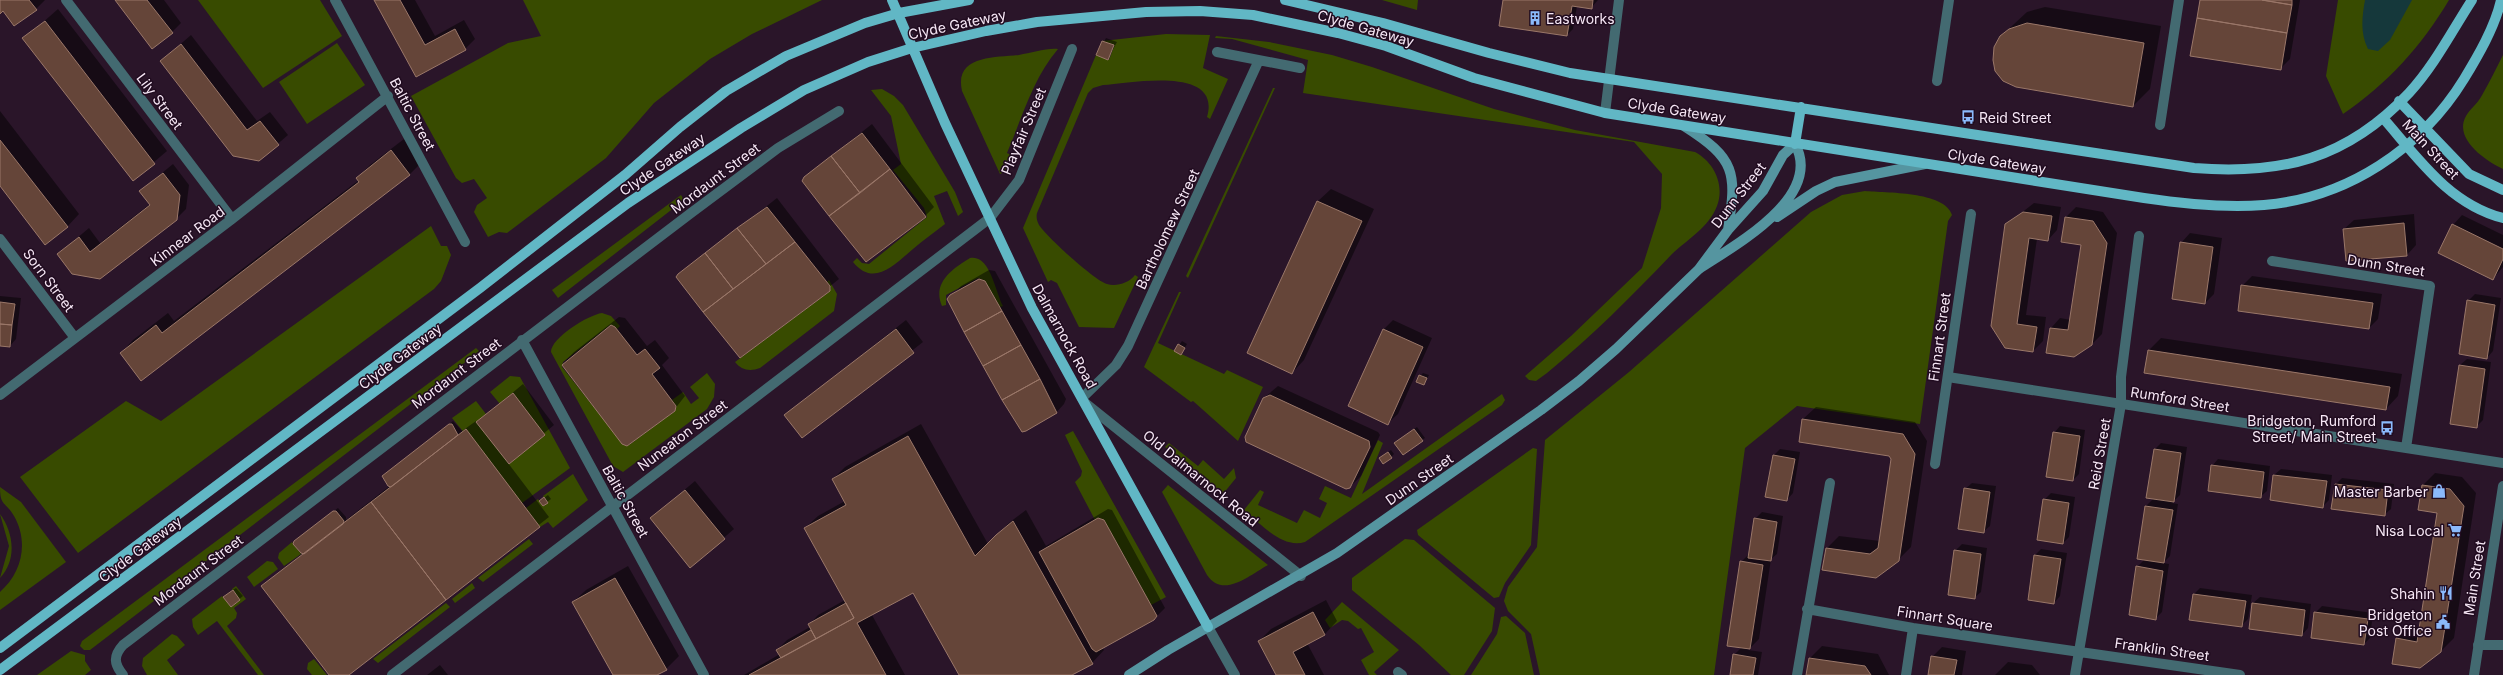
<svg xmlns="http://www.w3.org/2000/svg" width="2503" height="675" font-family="Inter,sans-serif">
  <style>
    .green { fill: #384b00 }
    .water { fill: #15383b }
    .shadow { fill: #0007 }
    .building { fill: #654539; stroke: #9a7769 }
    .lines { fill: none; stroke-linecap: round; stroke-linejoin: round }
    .minor { stroke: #436a71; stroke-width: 10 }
    .tertiary { stroke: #436a71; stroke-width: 10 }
    .secondary { stroke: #5595a0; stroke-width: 10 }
    .primary { stroke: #61b7c5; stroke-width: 10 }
    .labels { text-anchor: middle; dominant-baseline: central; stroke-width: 3; stroke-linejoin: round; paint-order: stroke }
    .poi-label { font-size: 14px; fill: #f6e7f5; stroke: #210c20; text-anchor: end }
    .street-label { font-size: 14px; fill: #f6e7f5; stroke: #210c20 }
  </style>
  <rect width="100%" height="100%" fill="#2a1529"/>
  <path class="green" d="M198,0H320L342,36L263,88Z
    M523,0H822L752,34L710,59L654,103L606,158L507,233L499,232L488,237L474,212L477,205L487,198L474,179L462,183L456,178L411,96L508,43L541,36Z
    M1382,0H1418L1417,10Z
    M2338,0H2449C2421,47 2388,83 2343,114L2326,76Z
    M1166,34L1210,35L1203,68L1228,79L1210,119L1207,117C1222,65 1131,83 1103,85L1093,88L1088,93L1037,213C1036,217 1037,221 1039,225C1046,236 1095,281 1107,284C1116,287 1129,283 1135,275L1138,277L1114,328L1079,327L1057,283L1051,280L1048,282L1023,228L1096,55L1109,60L1114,46L1102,41Z
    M1216,36L1269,42L1332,55L1372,67L1494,109L1575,130L1695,152C1714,162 1725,185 1717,206C1709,227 1688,239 1672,254C1632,296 1592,336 1547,373L1536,381L1529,380L1525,376L1571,336L1642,268L1661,208L1662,174L1634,142L1303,93L1308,60L1232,39L1215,38Z
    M337,43L365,85L307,124L279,82Z
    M1058,49C1033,78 1022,118 1007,153L1015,157C1012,166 1010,170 1000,174L962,91C954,55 995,58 1019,55C1031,53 1046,48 1058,49Z
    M2503,55V169C2486,161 2453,139 2466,116C2470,109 2477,104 2481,97C2489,83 2496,69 2503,55Z
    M1273,88H1275L1188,278L1186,276Z
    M882,89L894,96L903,105L955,192L963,212L958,216L947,191L934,196L945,224C935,232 923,240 913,249C895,264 874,288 853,262L857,258L862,263L869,264L927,217L924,208L893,170L901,164L891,116L871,90Z
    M1865,191C1885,193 1945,191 1952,215L1948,221L1920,424L1797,406L1745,448L1714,675H1540L1531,634L1508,611L1504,601L1508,587L1537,547L1545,440L1629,372L1811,212L1842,195Z
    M681,195L684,200L558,298L552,290Z
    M431,226L441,246H447L451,255L441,281L434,289L78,553L20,477L126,401L161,421Z
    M970,258C990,254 995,291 1003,306L1000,307L985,281L978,278L946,295V305L942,306C932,283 952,269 970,258Z
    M829,280L837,294L834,311L760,368C750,372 741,370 735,362L829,292L831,288L827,282Z
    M1179,292H1181L1158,343L1224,374L1227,370L1263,387L1238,441L1193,401L1191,402L1144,367Z
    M602,313L611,316L620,326L617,329L614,326H609L563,362L562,367L624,445H629L675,411L676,406L672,400L683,392L691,404L699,398L690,387L707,373L715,384L714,397L707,409L623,472L613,466L551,352C551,338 588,315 602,313Z
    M476,348L479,351L468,360L90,650H84L80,646L82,641Z
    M510,376L520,377L570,468L522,503L452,418L476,401L486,414L477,422L509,464L545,435L513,393L500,404L490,392Z
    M1502,394L1505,400L1502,405L1305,542C1282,549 1261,524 1244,510L1260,490L1264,492L1258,505L1297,523L1304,510L1320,518L1327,503L1319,499L1325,486L1351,498L1378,440L1383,443L1362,494Z
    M1073,431L1166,597L1151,605L1104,520L1099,518L1095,520L1075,482L1081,476L1082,471L1065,435Z
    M1169,443L1198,466L1203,460L1224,479L1234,468L1236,478L1223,494L1165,447Z
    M1533,448L1537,449L1531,545L1505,583L1499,597L1494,598L1418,535L1417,530Z
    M573,474L588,500L553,528L548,522L540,527L526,508L538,499L543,506L548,503L543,496Z
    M1168,485L1268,565C1250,575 1223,599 1207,575L1162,492Z
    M0,487L21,502L66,562L0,610V592C22,573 29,542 14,516C5,501 0,506 0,487Z
    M0,514C14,533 17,560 0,578L9,546Z
    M529,539L533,544L483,582L478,578Z
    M1405,539L1414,540L1495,608L1492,631L1464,675H1451L1419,645L1352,590V578Z
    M292,542L301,554L284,566L278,558L279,553Z
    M267,561L273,562L278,569L254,587L247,577Z
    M472,583L475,588L455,603L452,599Z
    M236,586L246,599L234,608L237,613L236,618L227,626L264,675H258L217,621L198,635L193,627L192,619L222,596L231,607L240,600L232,589Z
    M1342,602L1399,650L1374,672L1377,675H1369L1361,660L1374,652L1361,628L1358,629L1348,621L1342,620L1330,628L1325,620Z
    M446,603L450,607L378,663L373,659Z
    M1506,616L1525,633L1534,675H1471L1497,634L1501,617Z
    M172,634L177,636L185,645L167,660L178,675H147L142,666L143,658Z
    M71,651L85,655V661L91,670L85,675H37Z
    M314,659L327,675H312L307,669L308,663Z"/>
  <path class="water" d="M2365,0H2412L2390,40L2378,51L2368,49C2360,33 2362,17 2365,0Z"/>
  <path class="shadow" d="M0,0H45L36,9L4,10L0,13Z
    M116,0H164L181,23L172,32Z
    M375,0H415L435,36L464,20L475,39L465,49L416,75Z
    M1504,0H1598L1591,8L1577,6L1573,29L1567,35Z
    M2201,0H2300L2290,59L2280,69Z
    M2045,7L2161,26L2150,89L2133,106L2000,37L2027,12Z
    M58,9L167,151L133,180L24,39Z
    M191,35L257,121L270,112L288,135L259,160L161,61Z
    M1106,38L1117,42L1108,59L1097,55Z
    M0,111L79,214L67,227L0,185Z
    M872,124L934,207L925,216L805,177Z
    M404,139L422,162L410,174L142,380L121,353L133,340L168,313L174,321L359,180L357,178L370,165Z
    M173,164L189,185L186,209L176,219L100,278L58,254L89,228L100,243L150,204L140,191Z
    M1331,189L1374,209L1304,360L1292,373L1248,353L1318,201Z
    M777,198L839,279L742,357L735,352L679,280L678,276Z
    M2034,203L2061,207L2057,230L2048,240L2037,239L2026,315L2046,317L2043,341L2033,351L2006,347V225Z
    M2076,207L2103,212L2117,233L2102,334L2092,344L2047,352L2051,328L2060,318L2071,320L2082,244L2063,241L2066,217Z
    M2414,214L2416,245L2407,255L2344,229L2354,220Z
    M2462,215L2503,235V267L2493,279L2453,225Z
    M2190,233L2222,238L2214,294L2205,303L2181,243Z
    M989,270L995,271L1066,399L1064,404L1055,414L1026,430L1020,428L948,300L961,286Z
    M2252,276L2382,294L2378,319L2369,328L2242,286Z
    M2475,294L2501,298L2493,351L2487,358L2468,301Z
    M0,296L21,298L16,339L10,346L0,345Z
    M619,317L625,318L647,346L655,340L669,358L662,365L685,396L674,410L623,444L563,366L564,362L574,352Z
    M906,320L923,342L802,437L786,415Z
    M1393,320L1432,338L1398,414L1388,423L1384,329Z
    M2161,338L2402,374L2398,396L2386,409L2145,372L2149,350Z
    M1182,341L1187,344L1181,354L1175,351Z
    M2467,359L2491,362L2483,420L2476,427L2452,423L2460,365Z
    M1423,373L1429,375L1424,384L1420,376Z
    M523,384L554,425L508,463L549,517L347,675H331L263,586L303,553L298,538L338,508L346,517V520L391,485L386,475L453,421L462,431L476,421L477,422Z
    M1278,386L1378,432L1380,435L1361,476L1351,486L1264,398Z
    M1816,407L1915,422L1927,441L1911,547L1898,560L1827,548L1839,536L1880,541L1892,458L1890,455L1803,419Z
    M921,424L988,544L1010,522L1026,510L1046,546L1108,509L1112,510L1165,608L1156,617L1103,648L1104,650L1092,663L1069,675H960L913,592L872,615L905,675H744L780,654L777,650L787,640L810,627L809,625L818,615L845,600L805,528L818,516L845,501L833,479L845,467Z
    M2060,426L2085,430L2079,474L2073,480L2054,433Z
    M1417,427L1425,438L1422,440H1399Z
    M2161,443L2187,447L2180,495L2172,503L2178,504L2170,556L2163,563L2169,564L2162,612L2156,618L2137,567L2145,559L2138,558L2146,506L2154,498V450Z
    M1780,449L1800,452L1793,493L1787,500L1774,455Z
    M1391,450L1394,454L1391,457L1383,456Z
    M2218,459L2270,466L2267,491L2260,497L2212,466Z
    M2281,469L2332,475L2329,500L2323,506L2271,500L2274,475Z
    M2435,473L2462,477L2476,493L2454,638L2441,651L2397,639L2409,626L2420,628L2438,512L2423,485Z
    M2342,478L2394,484L2391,509L2384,515L2333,508L2336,484Z
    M695,481L734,529L690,567L651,518Z
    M1972,483L1996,486L1990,526L1983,532L1965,489Z
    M2051,493L2075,497L2069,537L2063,543L2044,500Z
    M548,495L551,499L543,505L544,498Z
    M1762,512L1783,516L1777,554L1771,559L1759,639L1748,650L1762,652L1758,675H1731L1734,655L1742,647L1741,562L1750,553L1755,519Z
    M1962,544L1987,548L1981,592L1974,598L1955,551Z
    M2041,549L2067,553L2060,596L2054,603L2029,599L2035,555Z
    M628,566L679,656L666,669L655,675H614L573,602L586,590Z
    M236,588L243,596L231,606L227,594Z
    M2200,588L2252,595L2248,619L2242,625L2194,594Z
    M2260,597L2311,604L2308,628L2302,635L2253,603Z
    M1326,600L1337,621L1325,634L1307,643L1324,675H1277L1259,641L1271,629Z
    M2322,606L2373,613L2370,638L2364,644L2315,613Z
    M1822,646L1878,654L1889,675H1807L1810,658Z
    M1942,647L1966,651L1962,675H1929L1932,657Z
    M2008,662L2032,665L2040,675H1995Z
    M440,665L448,675H427Z"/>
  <path class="building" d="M0,0H29L37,10L14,26L3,11L0,14Z
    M115,0H147L173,33L152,49Z
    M374,0H400L425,45L455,29L466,50L416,77Z
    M1503,0H1593L1592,9L1572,6L1567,36L1499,26Z
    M2200,0H2262L2292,5L2287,33L2197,18Z
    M2262,0H2292V5Z
    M2197,18L2287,33L2281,70L2190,56Z
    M45,21L155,164L133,181L22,38Z
    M2027,23L2144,43L2133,107L2016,87L2003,81L1995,71L1993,60L1994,47L2000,36L2009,29Z
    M1102,41L1114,45L1108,60L1096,55Z
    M181,44L247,130L260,121L279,145L259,161L233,156L160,61Z
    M862,133L890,169L860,193L831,156Z
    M0,140L68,227L45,245L0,186Z
    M391,150L410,175L141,381L120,353L156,325L162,333L359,182L356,178Z
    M831,156L860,193L829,216L802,181L804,177Z
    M890,169L926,217L866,262L829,216Z
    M163,173L180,195L177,220L100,279L72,274L57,254L79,237L90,252L150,205L139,191Z
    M1317,201L1362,221L1292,374L1247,353Z
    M767,207L795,242L766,264L737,228Z
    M2023,212L2052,216L2048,241L2029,238L2017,324L2037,327L2033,352L2005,348L1991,326L2005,224Z
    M2065,217L2093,221L2107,243L2092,345L2074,357L2046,353L2050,328L2068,330L2081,245L2061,242Z
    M2404,223L2407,256L2346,261L2343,229Z
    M2452,224L2503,249V259L2493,280L2438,253Z
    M737,228L766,264L733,289L705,253Z
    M795,242L830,286V291L740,358L703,312Z
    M2180,242L2213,247L2205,304L2172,299Z
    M705,253L733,289L703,312L676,277L678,274Z
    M979,279L985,281L1002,311L964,332L947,299L950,295Z
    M2241,285L2373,303L2369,329L2238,311Z
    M2467,300L2495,305L2487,359L2459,354Z
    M0,302L15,304L12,325L0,324Z
    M1002,311L1021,345L983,366L964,332Z
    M0,324L12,325L10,347L0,346Z
    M611,325L615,327L637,355L645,349L660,368L652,374L676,406L675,411L627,446L622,444L562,365Z
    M896,329L914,353L802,438L784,415Z
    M1383,329L1423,347L1388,425L1348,406Z
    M1178,344L1185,348L1181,355L1174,351Z
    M1021,345L1040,379L1002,400L983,366Z
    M2148,350L2390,387L2386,410L2144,373Z
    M2459,365L2485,369L2477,428L2450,424Z
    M1419,375L1427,378L1424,385L1416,382Z
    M1040,379L1057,413L1026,431L1022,432L1002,400Z
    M513,393L545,435L509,464L476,422Z
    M1270,395L1369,441L1370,447L1350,488L1346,489L1246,442L1245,437L1263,398Z
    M1802,419L1903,434L1915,454L1899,561L1876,578L1822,570L1826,548L1870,554L1878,548L1891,459L1889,456L1799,442Z
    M449,424H452L458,435L391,487L388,486L382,476Z
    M466,429L540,527L446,600L371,502Z
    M1414,429L1423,441L1403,455L1394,443Z
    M2053,432L2080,436L2073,481L2046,477Z
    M908,436L975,556L996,535L1013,521L1093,664L1072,675H959L913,593L857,623L886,675H749L854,618L804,528L846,505L832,479Z
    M2154,449L2181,453L2174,502L2146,498Z
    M1388,452L1392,458L1383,464L1379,458Z
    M1773,455L1795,459L1787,501L1765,497Z
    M2211,465L2264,472L2261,498L2208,491Z
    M2273,475L2327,481L2323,508L2270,500Z
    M2335,484L2388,490L2385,516L2331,509Z
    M2422,485L2450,489L2464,506L2441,652L2420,668L2392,664L2396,638L2417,642L2437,513L2418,510Z
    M1964,488L1990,492L1984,533L1958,529Z
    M685,490L725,539L690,568L650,518Z
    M544,497L548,503L543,506L539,501Z
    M2043,499L2069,503L2063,544L2037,540Z
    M371,502L446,600L349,675H329L261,586Z
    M2145,506L2173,510L2164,563L2137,559Z
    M333,511H336L344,521L343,524L304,554L301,553L293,544L294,541Z
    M1098,518L1104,520L1157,616L1154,620L1096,652L1092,649L1039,552Z
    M1754,518L1777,522L1771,561L1748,558Z
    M1954,550L1981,554L1975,599L1948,595Z
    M2034,555L2061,559L2054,604L2028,600Z
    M1740,561L1763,565L1750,649L1727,646Z
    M2136,566L2163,571L2156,620L2129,615Z
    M615,578L667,670L657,675H613L572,602Z
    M233,590L240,600L231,607L223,597Z
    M2193,594L2246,601L2242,627L2189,620Z
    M846,603L854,618L816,639L808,624Z
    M2252,603L2305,610L2302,636L2249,629Z
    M1313,612L1325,635L1293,652L1305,675H1276L1258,641Z
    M2314,612L2368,619L2364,645L2311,638Z
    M811,630L816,639L781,658L776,650Z
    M1733,654L1756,658L1753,675H1730Z
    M1931,656L1957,660L1954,675H1928Z
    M1809,658L1865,666L1871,675H1806Z"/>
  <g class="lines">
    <path class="minor" d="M66,0L232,219
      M335,0L465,242
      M1217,52L1300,68
      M1937,81L1949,0
      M1605,113L1619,0
      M2160,125L2179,0
      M0,239L75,338
      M2272,261L2430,286L2406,448
      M522,340L704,675
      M1948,377L2503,463
      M0,395L232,219L388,96
      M1082,398L1116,365L1128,346L1259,60
      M1935,464L1971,214
      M1807,609L1913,628L2240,675
      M2478,645H2503
      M1398,672L1402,675
      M123,675C114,664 113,656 123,645L691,213L778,148L839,111
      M392,675L990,218L1019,180L1072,49
      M1797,675L1830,483
      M1906,675L1913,628
      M2075,675L2121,404V377L2139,236"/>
    <path class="tertiary" d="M1085,403L1301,576
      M1208,627L1235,675
      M2474,675L2503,486"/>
    <path class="secondary" d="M1684,126C1736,159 1737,172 1728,230
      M1777,217L1816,191L1835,182L1925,164
      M1129,675L1168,650L1337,553L1541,410L1579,381L1616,349L1699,269L1728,230L1763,191L1783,155L1795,144C1824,197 1735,245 1699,269"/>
    <path class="primary" d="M892,0L945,123L1032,308L1208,627
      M1285,0L1383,23L1489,53L1570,73L2194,168C2282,175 2347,159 2409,93C2434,66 2452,31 2472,0
      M2399,101L2469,174L2503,190
      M2383,118C2418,158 2449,204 2503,218
      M1795,144L1801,107
      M0,648L480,288L625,175L680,127L726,91L786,56L865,23L899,13L969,0
      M0,670L628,203L741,128L804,90L868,62L912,48L986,31L1037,22L1146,12L1200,11L1253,15L1338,33L1386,46L1474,78L1605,113L2144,198C2184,204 2224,208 2264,205C2347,198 2421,149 2464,79C2478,56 2495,27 2501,0"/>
  </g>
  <defs>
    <symbol id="building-bare" viewBox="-9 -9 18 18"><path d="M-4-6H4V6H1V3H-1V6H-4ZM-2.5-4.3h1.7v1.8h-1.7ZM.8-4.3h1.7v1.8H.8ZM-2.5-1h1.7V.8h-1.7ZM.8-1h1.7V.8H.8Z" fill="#8bbafc" stroke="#210c20" stroke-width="2.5" paint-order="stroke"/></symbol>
    <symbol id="bus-bare" viewBox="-9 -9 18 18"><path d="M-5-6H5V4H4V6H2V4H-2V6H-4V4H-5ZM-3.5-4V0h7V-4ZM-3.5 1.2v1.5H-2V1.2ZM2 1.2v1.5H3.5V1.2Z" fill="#8bbafc" stroke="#210c20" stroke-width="2.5" paint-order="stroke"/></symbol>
    <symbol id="shop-bare" viewBox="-9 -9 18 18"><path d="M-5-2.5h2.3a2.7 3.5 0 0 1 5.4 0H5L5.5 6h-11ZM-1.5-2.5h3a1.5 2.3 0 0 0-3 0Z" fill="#8bbafc" stroke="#210c20" stroke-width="2.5" paint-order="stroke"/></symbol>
    <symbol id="supermarket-bare" viewBox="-9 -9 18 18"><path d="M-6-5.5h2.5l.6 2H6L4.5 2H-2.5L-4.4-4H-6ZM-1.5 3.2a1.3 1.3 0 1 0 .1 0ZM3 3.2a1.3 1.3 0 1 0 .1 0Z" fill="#8bbafc" stroke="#210c20" stroke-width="2.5" paint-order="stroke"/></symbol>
    <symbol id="restaurant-bare" viewBox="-9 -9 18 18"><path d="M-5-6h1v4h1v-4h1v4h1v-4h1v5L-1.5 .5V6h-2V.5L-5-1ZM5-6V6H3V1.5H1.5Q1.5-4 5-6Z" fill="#8bbafc" stroke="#210c20" stroke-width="2.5" paint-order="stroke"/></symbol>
    <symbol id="civic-bare" viewBox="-9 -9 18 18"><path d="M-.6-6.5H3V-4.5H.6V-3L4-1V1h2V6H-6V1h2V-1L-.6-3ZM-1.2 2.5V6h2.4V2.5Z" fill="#8bbafc" stroke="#210c20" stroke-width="2.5" paint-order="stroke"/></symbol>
  </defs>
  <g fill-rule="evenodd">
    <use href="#building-bare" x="1525" y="8" width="20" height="20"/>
    <use href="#bus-bare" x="1958" y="107" width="20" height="20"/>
    <use href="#bus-bare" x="2377" y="418" width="20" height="20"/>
    <use href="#shop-bare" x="2429" y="481" width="20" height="20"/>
    <use href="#supermarket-bare" x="2445" y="520" width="20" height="20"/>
    <use href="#restaurant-bare" x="2436" y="583" width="20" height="20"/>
    <use href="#civic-bare" x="2433" y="612" width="20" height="20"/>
  </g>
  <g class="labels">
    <g class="poi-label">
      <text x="1546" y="18" text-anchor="start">Eastworks</text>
      <text x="1979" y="117" text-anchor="start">Reid Street</text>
      <text x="2376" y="420">Bridgeton, Rumford<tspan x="2376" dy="16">Street/ Main Street</tspan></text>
      <text x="2428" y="491">Master Barber</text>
      <text x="2444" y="530">Nisa Local</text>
      <text x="2435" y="593">Shahin</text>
      <text x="2432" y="614">Bridgeton<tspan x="2432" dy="16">Post Office</tspan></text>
    </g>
    <g class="street-label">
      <text transform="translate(957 24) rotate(-12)">Clyde Gateway</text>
      <text transform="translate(1366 28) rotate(16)">Clyde Gateway</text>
      <text transform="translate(160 101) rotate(53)">Lily Street</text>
      <text transform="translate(1677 110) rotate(9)">Clyde Gateway</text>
      <text transform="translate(413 114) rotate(62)">Baltic Street</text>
      <text transform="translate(1023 131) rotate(-67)">Playfair Street</text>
      <text transform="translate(2431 149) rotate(47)">Main Street</text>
      <text transform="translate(1997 161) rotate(9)">Clyde Gateway</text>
      <text transform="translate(662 164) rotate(-34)">Clyde Gateway</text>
      <text transform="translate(715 178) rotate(-37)">Mordaunt Street</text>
      <text transform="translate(1738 195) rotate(-52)">Dunn Street</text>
      <text transform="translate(1167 229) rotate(-65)">Bartholomew Street</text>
      <text transform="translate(187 236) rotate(-37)">Kinnear Road</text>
      <text transform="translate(2386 265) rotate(9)">Dunn Street</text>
      <text transform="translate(49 280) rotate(53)">Sorn Street</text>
      <text transform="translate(1065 336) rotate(61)">Dalmarnock Road</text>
      <text transform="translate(1939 337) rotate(-82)">Finnart Street</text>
      <text transform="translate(400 356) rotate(-37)">Clyde Gateway</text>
      <text transform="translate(456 373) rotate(-37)">Mordaunt Street</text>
      <text transform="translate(2180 399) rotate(9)">Rumford Street</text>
      <text transform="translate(682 435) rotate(-37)">Nuneaton Street</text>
      <text transform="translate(2099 454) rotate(-80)">Reid Street</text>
      <text transform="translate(1201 478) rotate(39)">Old Dalmarnock Road</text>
      <text transform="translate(1419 479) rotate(-35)">Dunn Street</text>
      <text transform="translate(626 501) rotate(61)">Baltic Street</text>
      <text transform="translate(140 549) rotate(-37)">Clyde Gateway</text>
      <text transform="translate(198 570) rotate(-37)">Mordaunt Street</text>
      <text transform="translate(2474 578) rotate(-81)">Main Street</text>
      <text transform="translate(1945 618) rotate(9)">Finnart Square</text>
      <text transform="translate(2162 649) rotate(8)">Franklin Street</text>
    </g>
  </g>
</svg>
